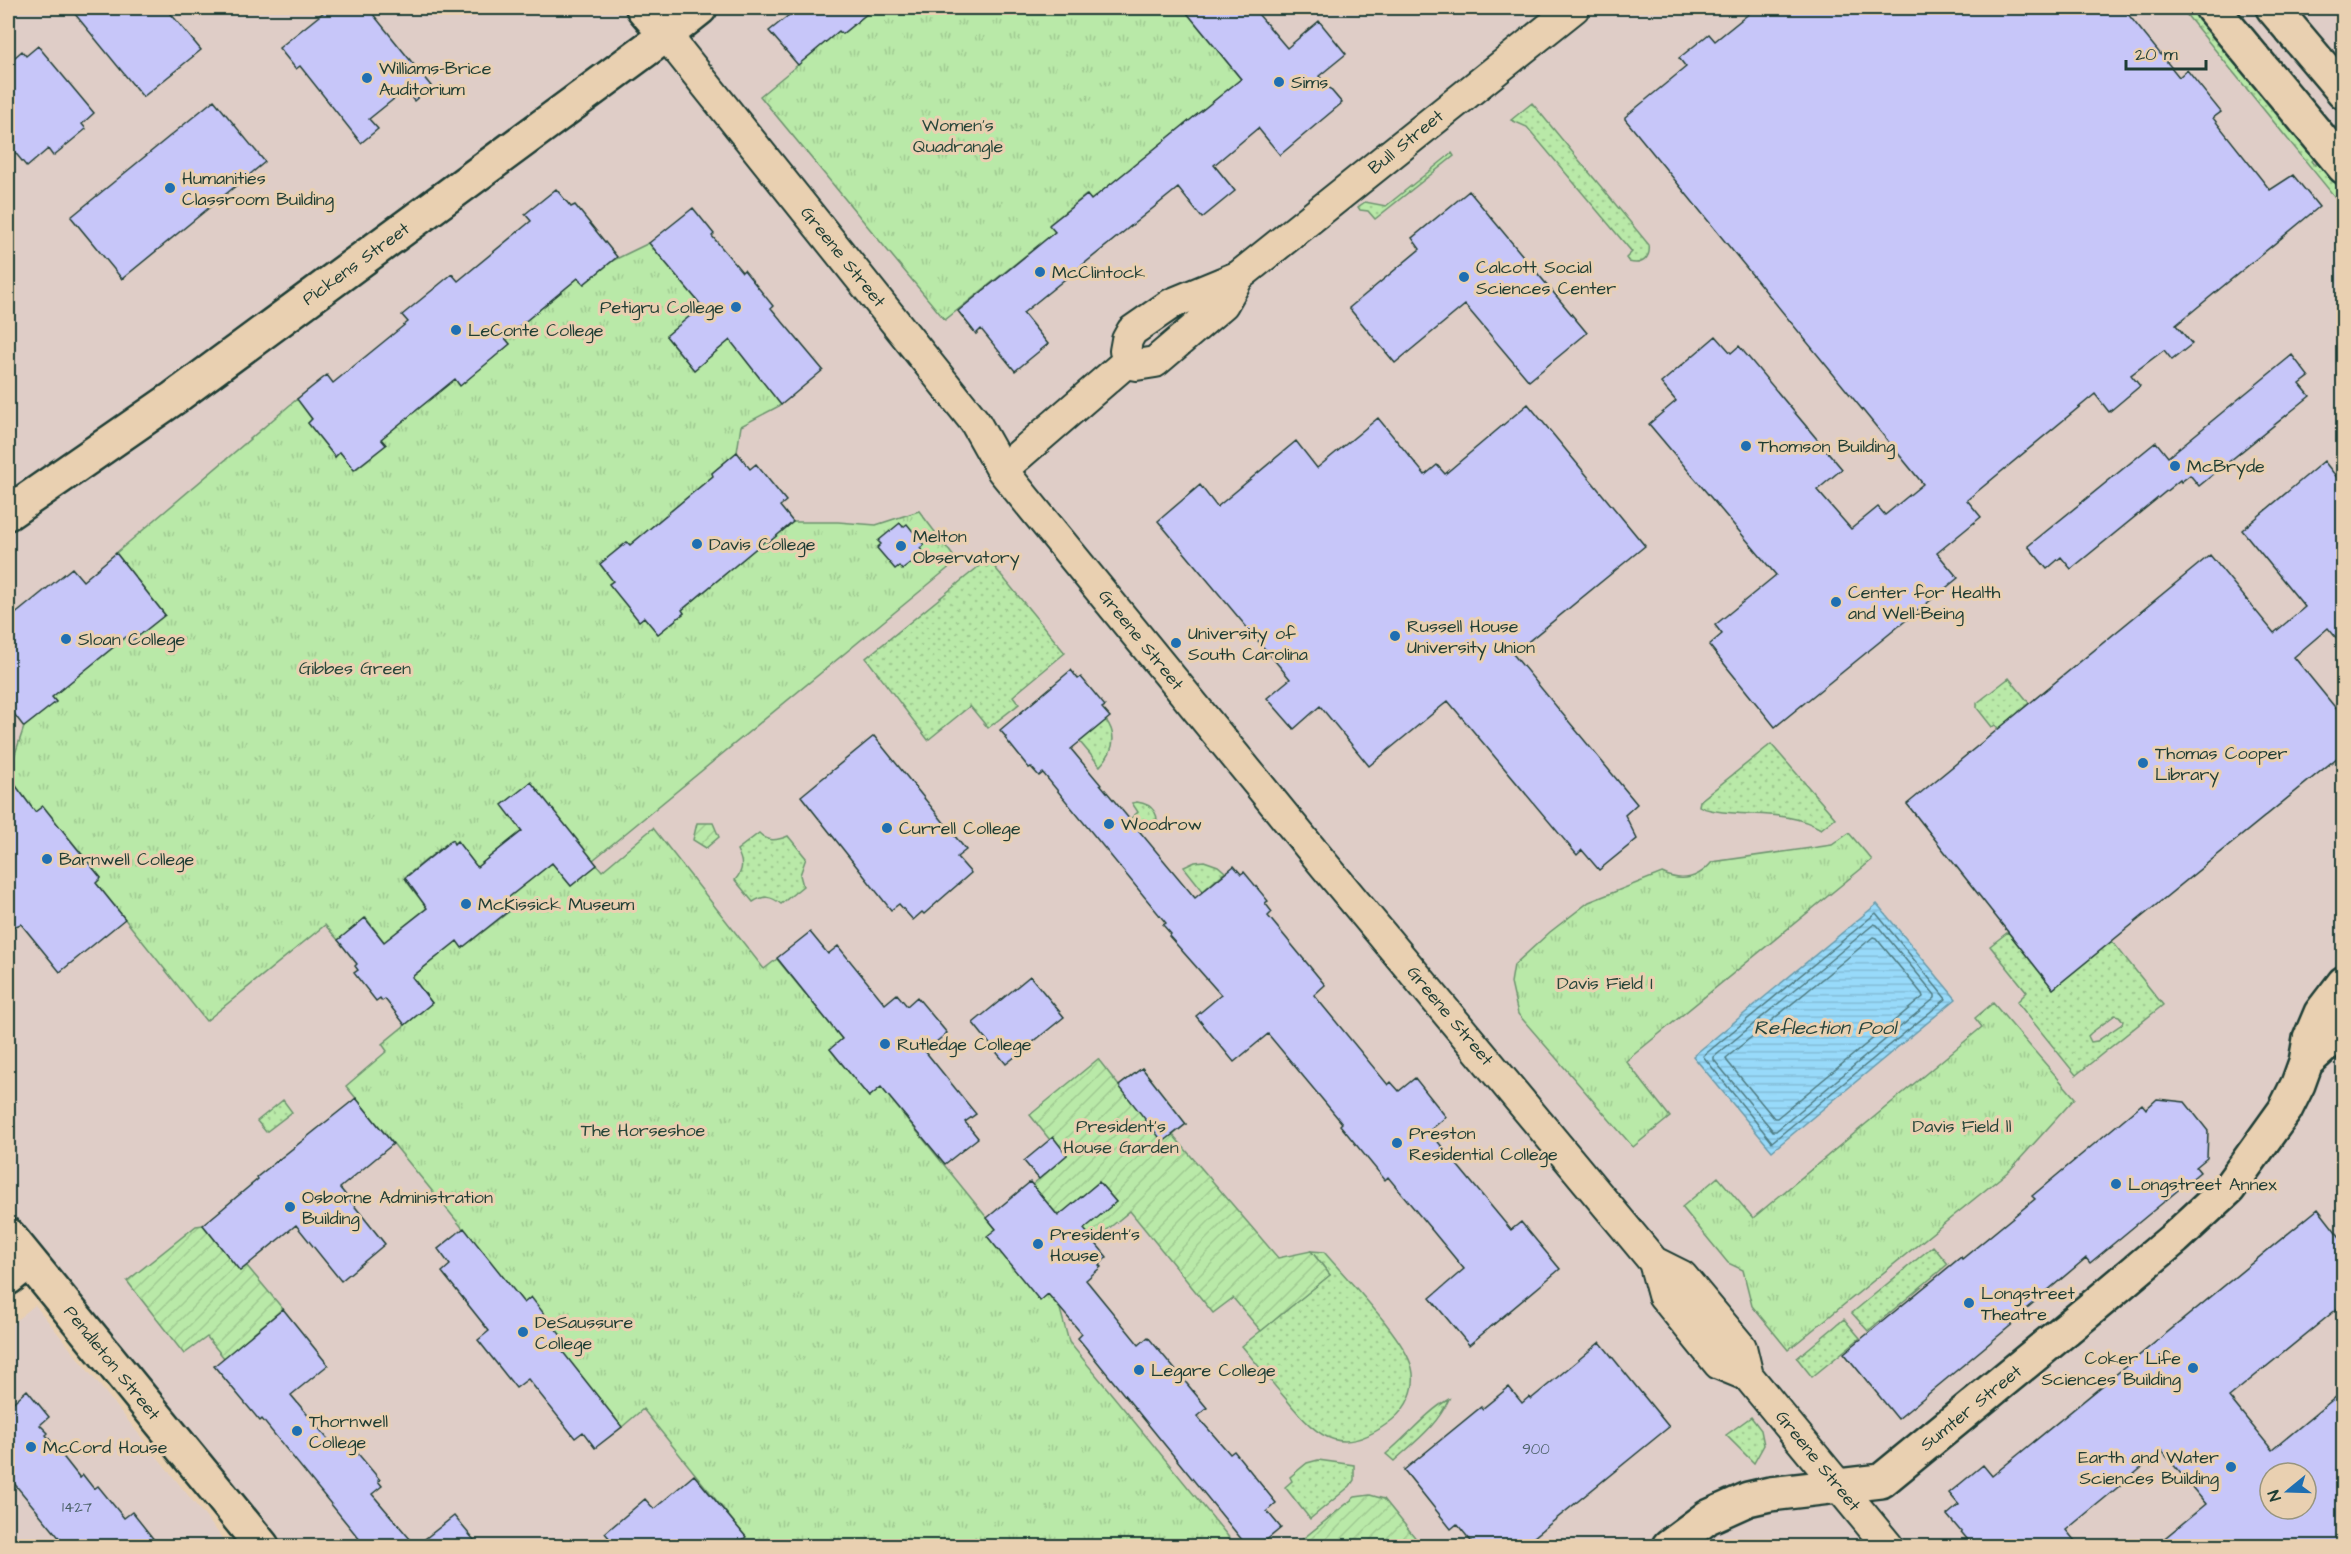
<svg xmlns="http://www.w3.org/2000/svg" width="2351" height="1554" font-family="'Architects Daughter',sans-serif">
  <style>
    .built { fill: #dfcdc7; fill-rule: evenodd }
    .grass { fill: url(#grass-dots); stroke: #6c936e; stroke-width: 1.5; fill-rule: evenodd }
    .park { fill: url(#park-tufts); stroke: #6c936e; stroke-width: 1.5 }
    .garden { fill: url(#garden-furrows); stroke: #6c936e; stroke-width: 1.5 }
    .water { fill: url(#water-rules); stroke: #689bab; stroke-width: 1.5 }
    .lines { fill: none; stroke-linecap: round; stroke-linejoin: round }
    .shore { stroke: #4f7c83; stroke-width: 1.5 }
    .building { fill: #c7c6f9; stroke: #1f3d34; stroke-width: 1.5; fill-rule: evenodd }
    .street-casing { stroke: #1f3d34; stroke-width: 34 }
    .secondary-casing { stroke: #1f3d34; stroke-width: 38 }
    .street { stroke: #e9d0b1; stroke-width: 30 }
    .secondary { stroke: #e9d0b1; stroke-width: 33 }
    .poi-dot { fill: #1f6fb2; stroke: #e9d0b1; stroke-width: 2 }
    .labels { text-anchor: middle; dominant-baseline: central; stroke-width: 6; stroke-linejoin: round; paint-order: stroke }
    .number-label { font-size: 15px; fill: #495f65 }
    .poi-label { font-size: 18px; fill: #1f3d34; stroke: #e9d0b1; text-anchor: start }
    .park-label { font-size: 18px; fill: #27463a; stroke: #e9d0b1 }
    .street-label { font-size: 18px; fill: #1f3d34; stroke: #e9d0b1 }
    .water-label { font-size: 20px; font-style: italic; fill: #25453e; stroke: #e9d0b1 }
  </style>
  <defs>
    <pattern id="grass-dots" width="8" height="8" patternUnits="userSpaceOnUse" patternTransform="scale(1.5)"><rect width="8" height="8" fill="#b9e9a8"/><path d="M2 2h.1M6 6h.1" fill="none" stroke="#9fc991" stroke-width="1.8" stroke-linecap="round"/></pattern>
    <pattern id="park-tufts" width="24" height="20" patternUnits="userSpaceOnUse" patternTransform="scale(1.5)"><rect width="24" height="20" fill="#b9e9a8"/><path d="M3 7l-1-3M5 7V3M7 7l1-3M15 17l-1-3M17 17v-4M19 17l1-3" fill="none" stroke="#9fc991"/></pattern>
    <pattern id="garden-furrows" width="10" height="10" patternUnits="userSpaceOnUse" patternTransform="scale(1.5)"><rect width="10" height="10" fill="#b9e9a8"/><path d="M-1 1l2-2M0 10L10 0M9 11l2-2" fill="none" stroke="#9fc991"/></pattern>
    <pattern id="water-rules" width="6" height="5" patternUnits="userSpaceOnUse" patternTransform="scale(1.5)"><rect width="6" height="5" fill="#98dafa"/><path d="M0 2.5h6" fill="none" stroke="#83bcd7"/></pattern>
  </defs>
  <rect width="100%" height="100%" fill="#e9d0b1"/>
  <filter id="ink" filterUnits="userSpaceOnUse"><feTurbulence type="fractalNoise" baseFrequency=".0167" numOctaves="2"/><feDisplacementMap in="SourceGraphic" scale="12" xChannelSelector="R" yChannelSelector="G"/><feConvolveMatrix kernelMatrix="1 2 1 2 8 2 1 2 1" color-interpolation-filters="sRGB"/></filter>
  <g filter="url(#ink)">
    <path class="built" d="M8,8H643L667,38L703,8H2343V1546H272L8,1263ZM2270,1473H2306V1509H2270Z
      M35,1305L229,1546H8V1327Z"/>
    <path class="grass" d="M2181,8H2192L2315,158L2312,161L2315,165L2318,162L2343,193V207Z
      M1532,103L1649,245C1651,258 1642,266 1629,262L1626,258L1632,252L1527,127L1511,120Z
      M1452,153L1454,156L1375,219L1368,211L1360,210L1358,207L1365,202L1386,206Z
      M988,559L1065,653L1013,696L1019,704L988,728L970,706L928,740L866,658Z
      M2009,678L2029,703L1999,729L1995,725L1992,727L1977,708V703Z
      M1106,720C1118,736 1113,752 1100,766L1080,742Z
      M1771,744L1835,818L1821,829C1789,810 1752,817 1716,811C1709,809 1705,810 1699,806L1700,801Z
      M1137,802C1153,804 1162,816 1154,831L1146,821L1136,828L1129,820L1138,812L1132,803Z
      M759,833C768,842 776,841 788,836L806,858L800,875L803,886L781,904C771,896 764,895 753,902L735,880C744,870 743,862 737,850Z
      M1204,861L1218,866L1225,872L1203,891L1184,867L1195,862Z
      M2008,932L2053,989L2112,941L2163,1005L2076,1075L2017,1002L2027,992L1990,946ZM2115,1015L2119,1016L2123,1021L2122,1024L2097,1041L2091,1042L2088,1036L2091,1033Z
      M283,1100L292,1112L266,1132L257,1121Z
      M1933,1246L1948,1264L1868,1331L1852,1313Z
      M1311,1251L1324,1252C1346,1278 1405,1338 1412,1368C1417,1388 1407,1408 1392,1420C1344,1458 1320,1441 1286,1399C1271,1382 1257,1364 1242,1346L1330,1275Z
      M1844,1319L1860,1338L1812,1377L1797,1358Z
      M1449,1399C1437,1426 1416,1441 1394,1461L1386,1454C1408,1436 1425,1413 1449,1399Z
      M1751,1417L1761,1430L1764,1445L1754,1463L1726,1435Z
      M1318,1460L1354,1465V1480L1350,1486L1310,1519L1285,1487L1292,1481L1290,1477L1307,1463Z"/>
    <path class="park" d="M874,8H1183L1241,79L1091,200L1086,195L1050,224L1055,232L945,320L760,96L839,31L842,34Z
      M649,243L702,306L666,336L694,370L730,340L781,405L741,426L737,452L712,473L713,476L630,545L627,542L600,564L613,581L609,584L639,621L644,617L658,634L684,613L682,610L766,540L769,542L793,522H838L876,525L919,511L957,561L593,860L522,831L477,867L457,842L454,844L451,840L405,877L407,882L427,908L384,942L366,918L338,940L325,925L206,1021L96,883L101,878L43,806L35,812L8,775L24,727L56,702L52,697L126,637L131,642L165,615L116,553L297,399L312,419L308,423L335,456L341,452L355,470L386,445L381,439L455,379L460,385L510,344L505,338L578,278L584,284L614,260Z
      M653,828L764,969L777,959L842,1039L830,1049L869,1097L881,1087L996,1229L1040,1300L1048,1294L1060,1309L1069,1342L1236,1546H746L741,1541L745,1536L643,1409L622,1427L562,1351L569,1346L531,1298L524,1303L346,1086L387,1051L382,1044L432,1003L412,977L457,941L463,947L511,910L504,901L552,863L571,886L597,865L602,871Z
      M1849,833L1872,860L1626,1061L1670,1117L1633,1147L1518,1014L1511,983L1514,965L1550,932L1589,902L1662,873C1682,883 1698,879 1712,862L1832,845Z
      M1993,1003L2075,1098L2010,1170L1788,1350L1752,1306L1743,1270L1728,1263L1682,1207L1718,1177L1753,1218L1982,1027L1975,1018Z"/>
    <path class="garden" d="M697,823H713L719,837L706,848L693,840Z
      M1098,1059L1119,1086L1142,1068L1186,1124L1173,1135L1278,1258L1311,1251L1330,1275L1261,1331L1233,1298L1213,1313L1130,1211L1086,1247L1071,1229L1091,1222L1116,1202L1099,1182L1074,1203L1063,1221L1032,1185L1067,1155L1053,1138L1050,1140L1030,1115Z
      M203,1225L240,1271L247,1266L283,1309L252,1334L233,1369L207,1337L184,1354L127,1281L196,1226Z
      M1370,1495L1384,1499L1422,1546H1294L1355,1497Z"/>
    <path class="water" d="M1877,904L1956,999L1772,1151L1693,1056Z"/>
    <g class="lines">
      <path class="shore" d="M1876,913L1946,999L1772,1142L1703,1056Z
        M1874,924L1877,925L1935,995V998L1776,1131H1773L1714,1060V1057Z
        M1873,937L1876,938L1922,994L1923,997L1777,1118H1774L1727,1061L1726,1058Z"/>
    </g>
    <path class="building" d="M70,8H166L201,50L143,97Z
      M329,8H368L431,86L414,101L405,90L369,119L378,129L361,143L300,66L296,69L279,48Z
      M798,8H874L842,34L839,31L798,65L769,31Z
      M1183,8H1253L1287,48L1319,21L1346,54L1319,76L1342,103L1280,155L1258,128L1214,165L1235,191L1202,218L1178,188L1023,313L1048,344L1015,371L981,329L976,334L958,311L1055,232L1049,225L1087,195L1091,200L1241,79Z
      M1756,8H2123L2179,77L2187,70L2221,112L2213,118L2270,190L2293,175L2319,207L2176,325L2192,344L2172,360L2164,350L2131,375L2140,386L2109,412L2095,394L1967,500L1981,517L1937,553L1958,578L1775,727L1709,645L1722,634L1715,625L1776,575L1649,424L1676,401L1661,383L1716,336L1731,353L1739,346L1842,469L1817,490L1851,529L1878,507L1885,515L1923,484L1625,119V117L1686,67L1679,58L1709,34L1715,41Z
      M38,46L94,113L82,124L86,129L53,156L48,149L27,167L8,144V63L22,51L26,56Z
      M214,100L265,162L122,279L71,217Z
      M556,189L571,207L575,205L617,257L584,284L578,278L505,338L510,344L460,386L455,379L381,439L386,445L354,470L340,452L335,457L308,423L312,419L297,399L327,375L333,383L408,322L402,315L452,274L458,281L531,221L525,214Z
      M1469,191L1587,333L1529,381L1465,305L1395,363L1349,308L1420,249L1412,238Z
      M693,208L714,234L712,236L742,272L744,270L773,306L771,308L823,370L781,405L730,340L694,370L666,336L702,306L649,243Z
      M2292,355L2309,377L2300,384L2310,396L2199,486L2190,475L2181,482L2180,480L2071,569L2061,557L2047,569L2028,546L2156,442L2168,457Z
      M1528,404L1645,546L1513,654L1637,804L1625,815L1637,839L1599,870L1582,850L1577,855L1448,701L1369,766L1320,706L1294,729L1267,698L1290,679L1158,521L1200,485L1217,507L1296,441L1317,468L1378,418L1425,475L1437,465L1445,474Z
      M737,452L750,469L756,464L786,501L780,506L793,522L768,543L766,540L682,610L684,613L658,634L644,617L639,621L609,584L613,581L600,564L627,542L630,545L713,476L712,473Z
      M2324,461L2343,485V646L2328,628L2294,657L2343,717V753L2053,989L1907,804L2210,555L2274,633L2305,607L2242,530Z
      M900,523L903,527L907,524L924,545L920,548L924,553L902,570L899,566L895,569L877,548L881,544L878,541Z
      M116,553L165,615L131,642L126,637L52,697L56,702L24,727L8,706V620L72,568L83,581Z
      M1071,670L1078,679L1081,677L1105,706L1102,708L1110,717L1071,749L1195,898L1234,866L1241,874L1244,872L1268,901L1265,903L1272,912L1268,916L1325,985L1314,995L1388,1085L1391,1082L1399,1091L1415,1078L1446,1117L1429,1131L1511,1230L1521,1222L1560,1269L1469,1345L1430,1298L1464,1269L1388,1177L1385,1180L1340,1125L1342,1123L1268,1034L1234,1062L1196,1016L1221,995L1169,936L1171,934L1163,925L1166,923L1043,773L1039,776L1031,767L1029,768L1005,738L1006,737L1000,730Z
      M874,736L966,850L957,857L971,873L924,914L922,912L913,920L899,904L891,910L801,796Z
      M8,775L35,812L43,806L71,841L101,878L96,883L125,919L60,972L21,924L8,929Z
      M531,782L597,865L571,886L552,863L504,901L511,909L462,948L457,941L412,977L432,1003L405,1025L385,999L382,1001L380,998L376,1001L354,973L358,970L355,966L357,964L338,940L365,918L384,942L427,908L405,878L452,840L454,844L457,841L477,867L522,831L502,805Z
      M810,932L828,954L838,946L885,1004L897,994L907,1006L917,997L947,1033L925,1051L976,1114L965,1122L978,1138L945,1164L881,1087L869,1097L830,1049L842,1039L777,958Z
      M1030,976L1064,1017L1006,1064L973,1023Z
      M1142,1068L1186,1124L1163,1142L1119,1086Z
      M356,1098L393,1144L340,1188L385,1244L341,1281L296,1225L240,1271L203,1225L258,1179L257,1177Z
      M2157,1099L2185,1102L2208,1131L2207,1158L2196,1167L2200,1172L2090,1263L2086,1258L2013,1320L2015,1322L1898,1419L1844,1353L1961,1257L1962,1259L2035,1199L2032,1196L2142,1104L2146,1109Z
      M1053,1137L1067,1155L1039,1179L1024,1161Z
      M1030,1182L1058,1216L1099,1182L1116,1202L1084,1229L1107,1257L1099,1265L1101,1267L1086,1280L1139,1345L1148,1337L1207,1408L1197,1416L1230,1454L1234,1451L1276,1503L1267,1511L1281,1528L1259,1546H1247L1078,1338L1082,1334L1048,1294L1040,1301L987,1236L996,1229L987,1218Z
      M2318,1209L2343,1241V1304L2229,1397L2272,1450L2343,1391V1546H2155L2206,1504L2162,1451L2066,1530L2079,1546H1973L1947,1515L1959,1505L1949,1493L1983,1465L1992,1476ZM2270,1473H2306V1509H2270Z
      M464,1228L524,1303L531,1297L569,1346L562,1351L622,1427L595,1448L583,1432L575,1438L528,1379L516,1388L478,1340L489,1331L442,1272L450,1265L438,1249Z
      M283,1309L328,1365L291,1395L336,1449L345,1441L348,1446L350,1444L380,1480L378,1481L382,1486L372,1494L416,1546H365L262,1419L260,1421L214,1366Z
      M1600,1342L1669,1427L1523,1546H1475L1457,1524L1451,1529L1404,1470L1481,1407L1482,1409L1509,1387L1522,1403L1529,1397L1531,1399Z
      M27,1390L49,1417L40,1425L48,1433L46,1435L80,1478L83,1475L94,1489L98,1486L124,1518L132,1512L159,1546H66L8,1476V1407Z
      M694,1475L746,1537L734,1546H616L605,1533L645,1499L654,1509Z
      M454,1516L479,1546H416Z"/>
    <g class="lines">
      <defs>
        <path id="street" d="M666,35L975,422L1002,470L1325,866L1654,1262L1682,1276L1741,1347L1748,1376L1888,1546
          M1239,276L1223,304L1155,362L1136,365L1129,360L1125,351L1127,340L1132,331L1171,304L1239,276L1574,8
          M1002,470L1129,360
          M1654,1262L1663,1295L1719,1364L1748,1376"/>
        <path id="secondary" d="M643,8L666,35
          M2212,8L2344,167
          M2273,8L2344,92
          M8,513L174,398L666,35L700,8
          M2306,1062L2344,1028
          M8,1235L262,1546
          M8,1278L29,1261
          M1669,1546L1708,1517L1748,1499L1770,1494L1881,1481L2087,1312L2175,1238L2229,1188L2285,1110L2298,1084L2306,1062L2310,1039L2321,1013L2344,983"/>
      </defs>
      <use href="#street" class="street-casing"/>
      <use href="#secondary" class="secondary-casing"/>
      <use href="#street" class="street"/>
      <use href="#secondary" class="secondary"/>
    </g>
  </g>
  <g class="poi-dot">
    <circle cx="367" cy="78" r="6"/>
    <circle cx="1279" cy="82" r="6"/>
    <circle cx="170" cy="188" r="6"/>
    <circle cx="1040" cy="272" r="6"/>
    <circle cx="1464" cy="277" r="6"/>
    <circle cx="736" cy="307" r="6"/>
    <circle cx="456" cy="330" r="6"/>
    <circle cx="1746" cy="446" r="6"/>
    <circle cx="2175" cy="466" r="6"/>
    <circle cx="697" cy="544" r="6"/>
    <circle cx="901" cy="546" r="6"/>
    <circle cx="1836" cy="602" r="6"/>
    <circle cx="1395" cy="636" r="6"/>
    <circle cx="66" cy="639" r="6"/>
    <circle cx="1176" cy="643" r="6"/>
    <circle cx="2143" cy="763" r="6"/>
    <circle cx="1109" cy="824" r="6"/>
    <circle cx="887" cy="828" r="6"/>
    <circle cx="47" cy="859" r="6"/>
    <circle cx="466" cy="904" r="6"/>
    <circle cx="885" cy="1044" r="6"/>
    <circle cx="1397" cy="1143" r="6"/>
    <circle cx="2116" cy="1184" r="6"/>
    <circle cx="290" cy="1207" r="6"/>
    <circle cx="1038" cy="1244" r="6"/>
    <circle cx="1969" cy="1303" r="6"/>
    <circle cx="523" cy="1332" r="6"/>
    <circle cx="2193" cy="1368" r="6"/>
    <circle cx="1139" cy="1370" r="6"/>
    <circle cx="297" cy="1431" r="6"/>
    <circle cx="31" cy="1447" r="6"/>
    <circle cx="2231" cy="1467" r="6"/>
  </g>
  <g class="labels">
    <g class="number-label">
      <text x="1536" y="1449">900</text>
      <text x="77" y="1507">1427</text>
    </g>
    <g class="poi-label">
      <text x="379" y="68">Williams-Brice<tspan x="379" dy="21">Auditorium</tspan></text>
      <text x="1291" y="82">Sims</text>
      <text x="182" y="178">Humanities<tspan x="182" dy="21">Classroom Building</tspan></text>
      <text x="1476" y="267">Calcott Social<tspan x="1476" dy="21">Sciences Center</tspan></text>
      <text x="1052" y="272">McClintock</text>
      <text x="724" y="307" text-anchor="end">Petigru College</text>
      <text x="468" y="330">LeConte College</text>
      <text x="1758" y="446">Thomson Building</text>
      <text x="2187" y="466">McBryde</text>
      <text x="913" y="536">Melton<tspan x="913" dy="21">Observatory</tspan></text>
      <text x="709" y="544">Davis College</text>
      <text x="1848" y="592">Center for Health<tspan x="1848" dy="21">and Well-Being</tspan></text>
      <text x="1407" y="626">Russell House<tspan x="1407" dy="21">University Union</tspan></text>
      <text x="1188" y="633">University of<tspan x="1188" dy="21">South Carolina</tspan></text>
      <text x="78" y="639">Sloan College</text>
      <text x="2155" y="753">Thomas Cooper<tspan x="2155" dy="21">Library</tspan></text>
      <text x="1121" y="824">Woodrow</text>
      <text x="899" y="828">Currell College</text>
      <text x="59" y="859">Barnwell College</text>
      <text x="478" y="904">McKissick Museum</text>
      <text x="897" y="1044">Rutledge College</text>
      <text x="1409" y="1133">Preston<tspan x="1409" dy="21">Residential College</tspan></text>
      <text x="2128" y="1184">Longstreet Annex</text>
      <text x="302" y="1197">Osborne Administration<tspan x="302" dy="21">Building</tspan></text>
      <text x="1050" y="1234">President's<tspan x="1050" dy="21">House</tspan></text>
      <text x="1981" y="1293">Longstreet<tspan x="1981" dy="21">Theatre</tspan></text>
      <text x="535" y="1322">DeSaussure<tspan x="535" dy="21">College</tspan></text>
      <text x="2181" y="1358" text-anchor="end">Coker Life<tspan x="2181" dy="21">Sciences Building</tspan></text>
      <text x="1151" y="1370">Legare College</text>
      <text x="309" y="1421">Thornwell<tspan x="309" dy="21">College</tspan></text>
      <text x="43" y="1447">McCord House</text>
      <text x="2219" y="1457" text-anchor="end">Earth and Water<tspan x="2219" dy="21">Sciences Building</tspan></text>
    </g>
    <g class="park-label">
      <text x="958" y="125">Women's<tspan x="958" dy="21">Quadrangle</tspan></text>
      <text x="355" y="668">Gibbes Green</text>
      <text x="1605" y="983">Davis Field I</text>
      <text x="1121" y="1126">President's<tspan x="1121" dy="21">House Garden</tspan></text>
      <text x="1962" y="1126">Davis Field ll</text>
      <text x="643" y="1130">The Horseshoe</text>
    </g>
    <g class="street-label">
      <text transform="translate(1406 142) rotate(-39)">Bull Street</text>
      <text transform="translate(843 257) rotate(51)">Greene Street</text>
      <text transform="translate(356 264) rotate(-36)">Pickens Street</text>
      <text transform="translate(1141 640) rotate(51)">Greene Street</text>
      <text transform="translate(1450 1016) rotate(50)">Greene Street</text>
      <text transform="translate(112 1363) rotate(51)">Pendleton Street</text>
      <text transform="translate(1971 1408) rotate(-39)">Sumter Street</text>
      <text transform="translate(1818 1461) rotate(51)">Greene Street</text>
    </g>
    <g class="water-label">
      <text x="1825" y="1028">Reflection Pool</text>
    </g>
  </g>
  <rect width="2351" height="1554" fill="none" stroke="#e9d0b1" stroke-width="30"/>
  <rect x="15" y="15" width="2321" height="1524" fill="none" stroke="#1f3d34" stroke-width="2" filter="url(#ink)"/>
  <g transform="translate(2288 1491) rotate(251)"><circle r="28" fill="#e9d0b1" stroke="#98957f" stroke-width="1.5"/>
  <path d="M0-4.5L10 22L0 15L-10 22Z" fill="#1f6fb2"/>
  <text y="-9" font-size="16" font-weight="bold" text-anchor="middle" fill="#1f3d34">N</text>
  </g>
  <path d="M2126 60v9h80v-9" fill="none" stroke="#1f3d34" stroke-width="3"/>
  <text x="2135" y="60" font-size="18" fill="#1f3d34" stroke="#e9d0b1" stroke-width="4.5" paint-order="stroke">20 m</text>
</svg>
